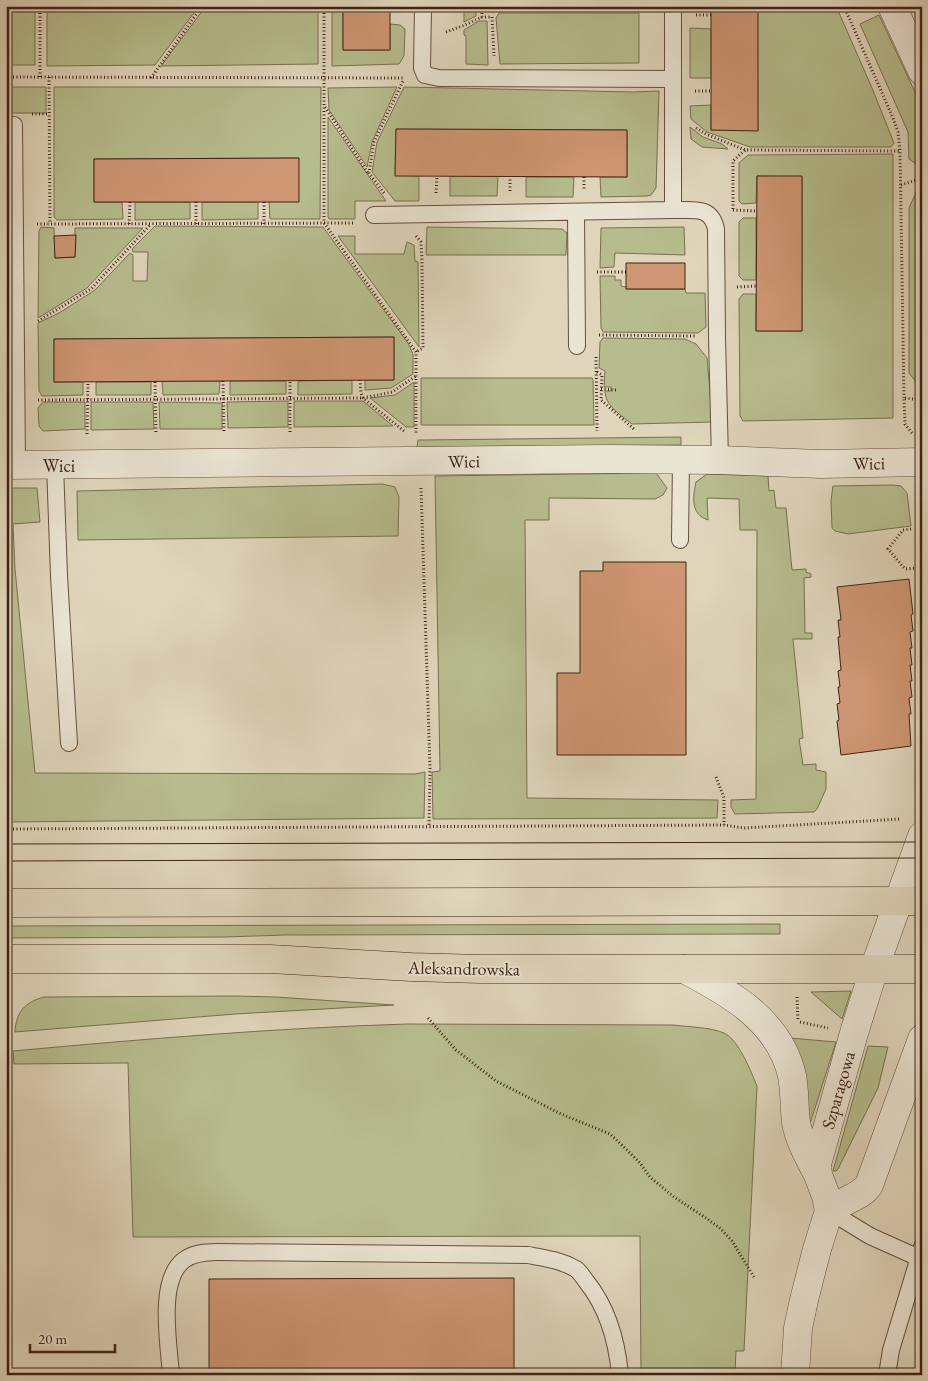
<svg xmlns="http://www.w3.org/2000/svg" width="928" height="1381" font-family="'EB Garamond',serif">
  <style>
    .green { fill: #b6bc8d; stroke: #7a6f50 }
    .building { fill: #cf9673; stroke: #3f2213 }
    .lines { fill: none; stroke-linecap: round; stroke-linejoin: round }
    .service-casing { stroke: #674f3d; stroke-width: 18 }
    .minor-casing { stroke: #674f3d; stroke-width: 29 }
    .tertiary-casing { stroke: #674f3d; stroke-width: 29 }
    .primary-casing { stroke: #3f2213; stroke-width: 29 }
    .path { stroke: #3f2213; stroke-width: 3; stroke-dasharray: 1 2.5; stroke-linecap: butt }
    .service { stroke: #eae4d3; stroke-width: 16 }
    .minor { stroke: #eae4d3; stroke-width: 28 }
    .tertiary { stroke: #eae4d3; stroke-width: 28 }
    .primary { stroke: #dfd5bb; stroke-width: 28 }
    .tram { stroke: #3f2213; stroke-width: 1 }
    .labels { text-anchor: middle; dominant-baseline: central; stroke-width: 4; stroke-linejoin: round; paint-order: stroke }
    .street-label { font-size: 18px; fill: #3f2213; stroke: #eae4d3 }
  </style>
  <rect width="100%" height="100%" fill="#dfd5bb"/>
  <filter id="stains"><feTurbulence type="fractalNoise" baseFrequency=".004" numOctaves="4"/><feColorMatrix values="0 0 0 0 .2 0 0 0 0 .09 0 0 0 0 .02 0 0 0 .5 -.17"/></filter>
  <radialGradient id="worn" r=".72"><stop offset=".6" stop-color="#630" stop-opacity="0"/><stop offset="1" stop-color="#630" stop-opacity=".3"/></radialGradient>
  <path class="green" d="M6,6H35V65H6Z
    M47,6H199L155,65L47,66Z
    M206,6H318V64L161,66Z
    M332,6H343V50H390V24L400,25L405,29L404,56L399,64L332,66Z
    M464,6H476V16L464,22Z
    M757,6H836L872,88L894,143L891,147H750L707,132L691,119L690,106L711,105V130H758Z
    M499,13H639V63L500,64L496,18Z
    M879,15L922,107V168L909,159L908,132L860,24Z
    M479,21H487L488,65L466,64V36L464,35V30Z
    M690,28L711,29V78H690Z
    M6,87H46V113H6Z
    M54,87H321L320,219H270L269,202L299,158L94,159V202H122L123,219L57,220L54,217Z
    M397,87L372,142L367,167L329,110L328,88Z
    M404,87L633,92L659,91L656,188L651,195L647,196L601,197L600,177H627V130L396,129L395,175L419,176V201H395L372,172L377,142Z
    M328,117L386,201H355V219H329L328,217Z
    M690,127L703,137L722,144L728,149L702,147L691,139Z
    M893,154V418L743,421L740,416L739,299L743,294H756V331H802V177L757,176L756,203L742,204L739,201V163L748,155Z
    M450,176H498L497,196H450Z
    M526,177H574L573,197H526Z
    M922,187V387H920L909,373V208L918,188Z
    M135,202H190V219L135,220Z
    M202,202H258V219L202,220Z
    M743,218H756V280H743L739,276V222Z
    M155,226L323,227L408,343L413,354V374L391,388L365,390V380H394V337L54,339V382H83V395L42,396L39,391L38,323L59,313L95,290L130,253L133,255V281H147L148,252H133L132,249Z
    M41,227L54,228L55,258L75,257V228H143L87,288L38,318L39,231Z
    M427,227L562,229L567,233L566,255H426Z
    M684,227L685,255L615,253L614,267L600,268L601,228Z
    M338,236H355V254H404L407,242L414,245L415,261L418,262L419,347Z
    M600,276H615V280H621V286L626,287L627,289H685L686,293H705L706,327L698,333L603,332L601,328Z
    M603,338L685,339L696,344L707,358L713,422L632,424C621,415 605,406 605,391H611V387H604L605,371L599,368L600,342Z
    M421,378H592L593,380L594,425H421Z
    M352,380V394L298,395V381Z
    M162,381H220L219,394L163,395Z
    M230,381H286V394L230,395Z
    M96,382H151V395H96Z
    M414,382V427H406L370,398L395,395Z
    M288,401V427L228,428L227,402Z
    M294,401H363L393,426L294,427Z
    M43,402H85V429L43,431L39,426L38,408Z
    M91,402H153L154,429L91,430Z
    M159,402L222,403V429H160Z
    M681,437V445L417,447L418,440H424Z
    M656,473L667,488L663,495L655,499L549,498V520H525L527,798L718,800L717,818L433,819L432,772L440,771L435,476Z
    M707,474L768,476L769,491L774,490L776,508H786L792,570L806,569V572L811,574V577L804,578L805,633H812V639H793L803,738L799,739L803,765L816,764V770L826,772V789L817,809L814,812L735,814L731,807V800L756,799L757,530H740L739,499L707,498L708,520C690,514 693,497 696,482Z
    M382,484L395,487L399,497L398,536L78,540L77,491Z
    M893,485L901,486L907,493L911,526L848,534L835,531L832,528L831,500L833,486Z
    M6,488H37L40,522L13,524L15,569L35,773L415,774L425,772L424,818L6,822Z
    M780,924V934L285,935L225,937L6,938V926Z
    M851,991L842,1019L811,992Z
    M235,996L276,997L394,1005L235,1014L15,1032C16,1012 25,1002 44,997Z
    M407,1024L673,1025C688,1027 710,1027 724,1033C739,1040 751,1072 757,1086L744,1351H736L735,1372H743V1375H641L640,1236L133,1237L128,1063L14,1064L13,1051C144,1039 276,1028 407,1024Z
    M790,1038L836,1042L807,1133Z
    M868,1046L888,1047L878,1088L838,1169L836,1171H833Z"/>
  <path class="building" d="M343,6H390V50H343Z
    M711,6H758V131L711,130Z
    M396,129L627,130V177L395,176Z
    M299,158V202H94V159Z
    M757,176H802V331H756Z
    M76,235L75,257L55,258L54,236Z
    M626,263H685V289H626Z
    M394,337V380L54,382V339Z
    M603,562H686V755H557V673H580V571H603Z
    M909,579L913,614L911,615L913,631L910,632L912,648H910L912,665H910L912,681H910L912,697L909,698L911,714H909L911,746L841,755L837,721L839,720L837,704L840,703L838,687H840L838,671L841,670L838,637H840L838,620H841L837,587Z
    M514,1278V1375H209V1279Z"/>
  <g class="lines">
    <defs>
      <path id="service" d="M423,6L422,68L425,75L439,78L672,79
        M673,6V210C693,211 711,205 716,229L717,337L720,460
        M14,125L17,465
        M576,212L577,346
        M374,215L673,210
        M55,465L59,576L69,743
        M680,540L681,460
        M829,1211L870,1236L919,1258
        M171,1375C169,1345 157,1280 184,1260C194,1253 205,1252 217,1252L528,1255C545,1258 560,1260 576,1269C580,1272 583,1277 586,1281C607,1307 617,1341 620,1375
        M887,1375L891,1350L922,1247"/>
      <path id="minor" d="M6,465L609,459L720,460L821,464L922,462"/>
      <path id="tertiary" d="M892,6L922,71
        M684,969C730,993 780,1021 792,1076C795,1091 794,1107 796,1122C799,1141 810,1159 818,1175
        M829,1211C841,1200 859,1199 869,1185L922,1039
        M795,1375L798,1328L804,1300L817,1249L829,1211L826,1196L818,1175L817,1164L854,1033L874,969L922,836"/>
      <path id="primary" d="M6,903L922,901
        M6,959H270L411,967L480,969H922"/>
    </defs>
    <use href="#service" class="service-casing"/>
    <use href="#minor" class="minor-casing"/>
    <use href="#tertiary" class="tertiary-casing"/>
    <use href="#primary" class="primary-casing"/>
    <path class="path" d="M324,6V223L416,352V433
      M482,6V17H492L494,56
      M844,6L893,118L898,132L900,151L904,398
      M390,11H401
      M696,15H711
      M446,32L465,25L482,17
      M6,77L403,78
      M40,77V6
      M49,77L50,224
      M151,78L202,6
      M695,91H711
      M325,107L368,173
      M32,114H49
      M696,128L706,134L745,150L900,151
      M510,176V191
      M584,177V189
      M901,185L922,178
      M384,193L369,173L374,142L403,81
      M436,193L437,176
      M196,202V224
      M733,209V161L745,150
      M733,210L756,211
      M37,224L353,223
      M129,224L130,202
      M264,224V201
      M416,236L421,242L422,262L423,348L416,352
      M597,272H626
      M737,287L756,286
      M38,321L91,289L151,224
      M599,335L695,336
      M596,357L597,431
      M597,372L602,375L601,400L635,430
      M360,380L361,393L363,398L404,431
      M223,381L224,433
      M155,382L156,434
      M601,389L617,390
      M38,400L363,398L392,392L416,376
      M290,432V381
      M912,433L905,424L904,398L922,400
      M87,434L88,382
      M421,488L430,768L429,827
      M911,529L903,530L888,549L905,569L918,568L920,558H922
      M716,777L724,798V825
      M6,829L724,825L744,828L901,819
      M797,997L798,1021
      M428,1018L456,1050L496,1081L561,1114L610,1134L625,1148L640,1163L650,1177L674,1197L706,1218L721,1229L732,1241L754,1277
      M800,1022L828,1028"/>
    <use href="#service" class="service"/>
    <use href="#minor" class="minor"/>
    <use href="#tertiary" class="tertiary"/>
    <use href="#primary" class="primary"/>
    <path class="tram" d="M6,844L922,842
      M6,861L922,858"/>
  </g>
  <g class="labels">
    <g class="street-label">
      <text transform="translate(464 461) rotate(-1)">Wici</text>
      <text transform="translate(869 463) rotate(-1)">Wici</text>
      <text x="59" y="465">Wici</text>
      <text transform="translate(464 968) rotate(1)">Aleksandrowska</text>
      <text transform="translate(838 1090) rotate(-74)">Szparagowa</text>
    </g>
  </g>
  <rect width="928" height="1381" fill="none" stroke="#dfd5bb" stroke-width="25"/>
  <rect x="8" y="8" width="913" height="1366" fill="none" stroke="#3f2213" stroke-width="2.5"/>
  <rect x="12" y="12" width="903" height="1356" fill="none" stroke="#3f2213"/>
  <path d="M30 1344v8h85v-8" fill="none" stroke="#3f2213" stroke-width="2.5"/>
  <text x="38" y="1344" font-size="15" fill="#3f2213" stroke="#eae4d3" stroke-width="4" paint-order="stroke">20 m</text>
  <rect width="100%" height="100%" filter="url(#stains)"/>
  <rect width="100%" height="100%" fill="url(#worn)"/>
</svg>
